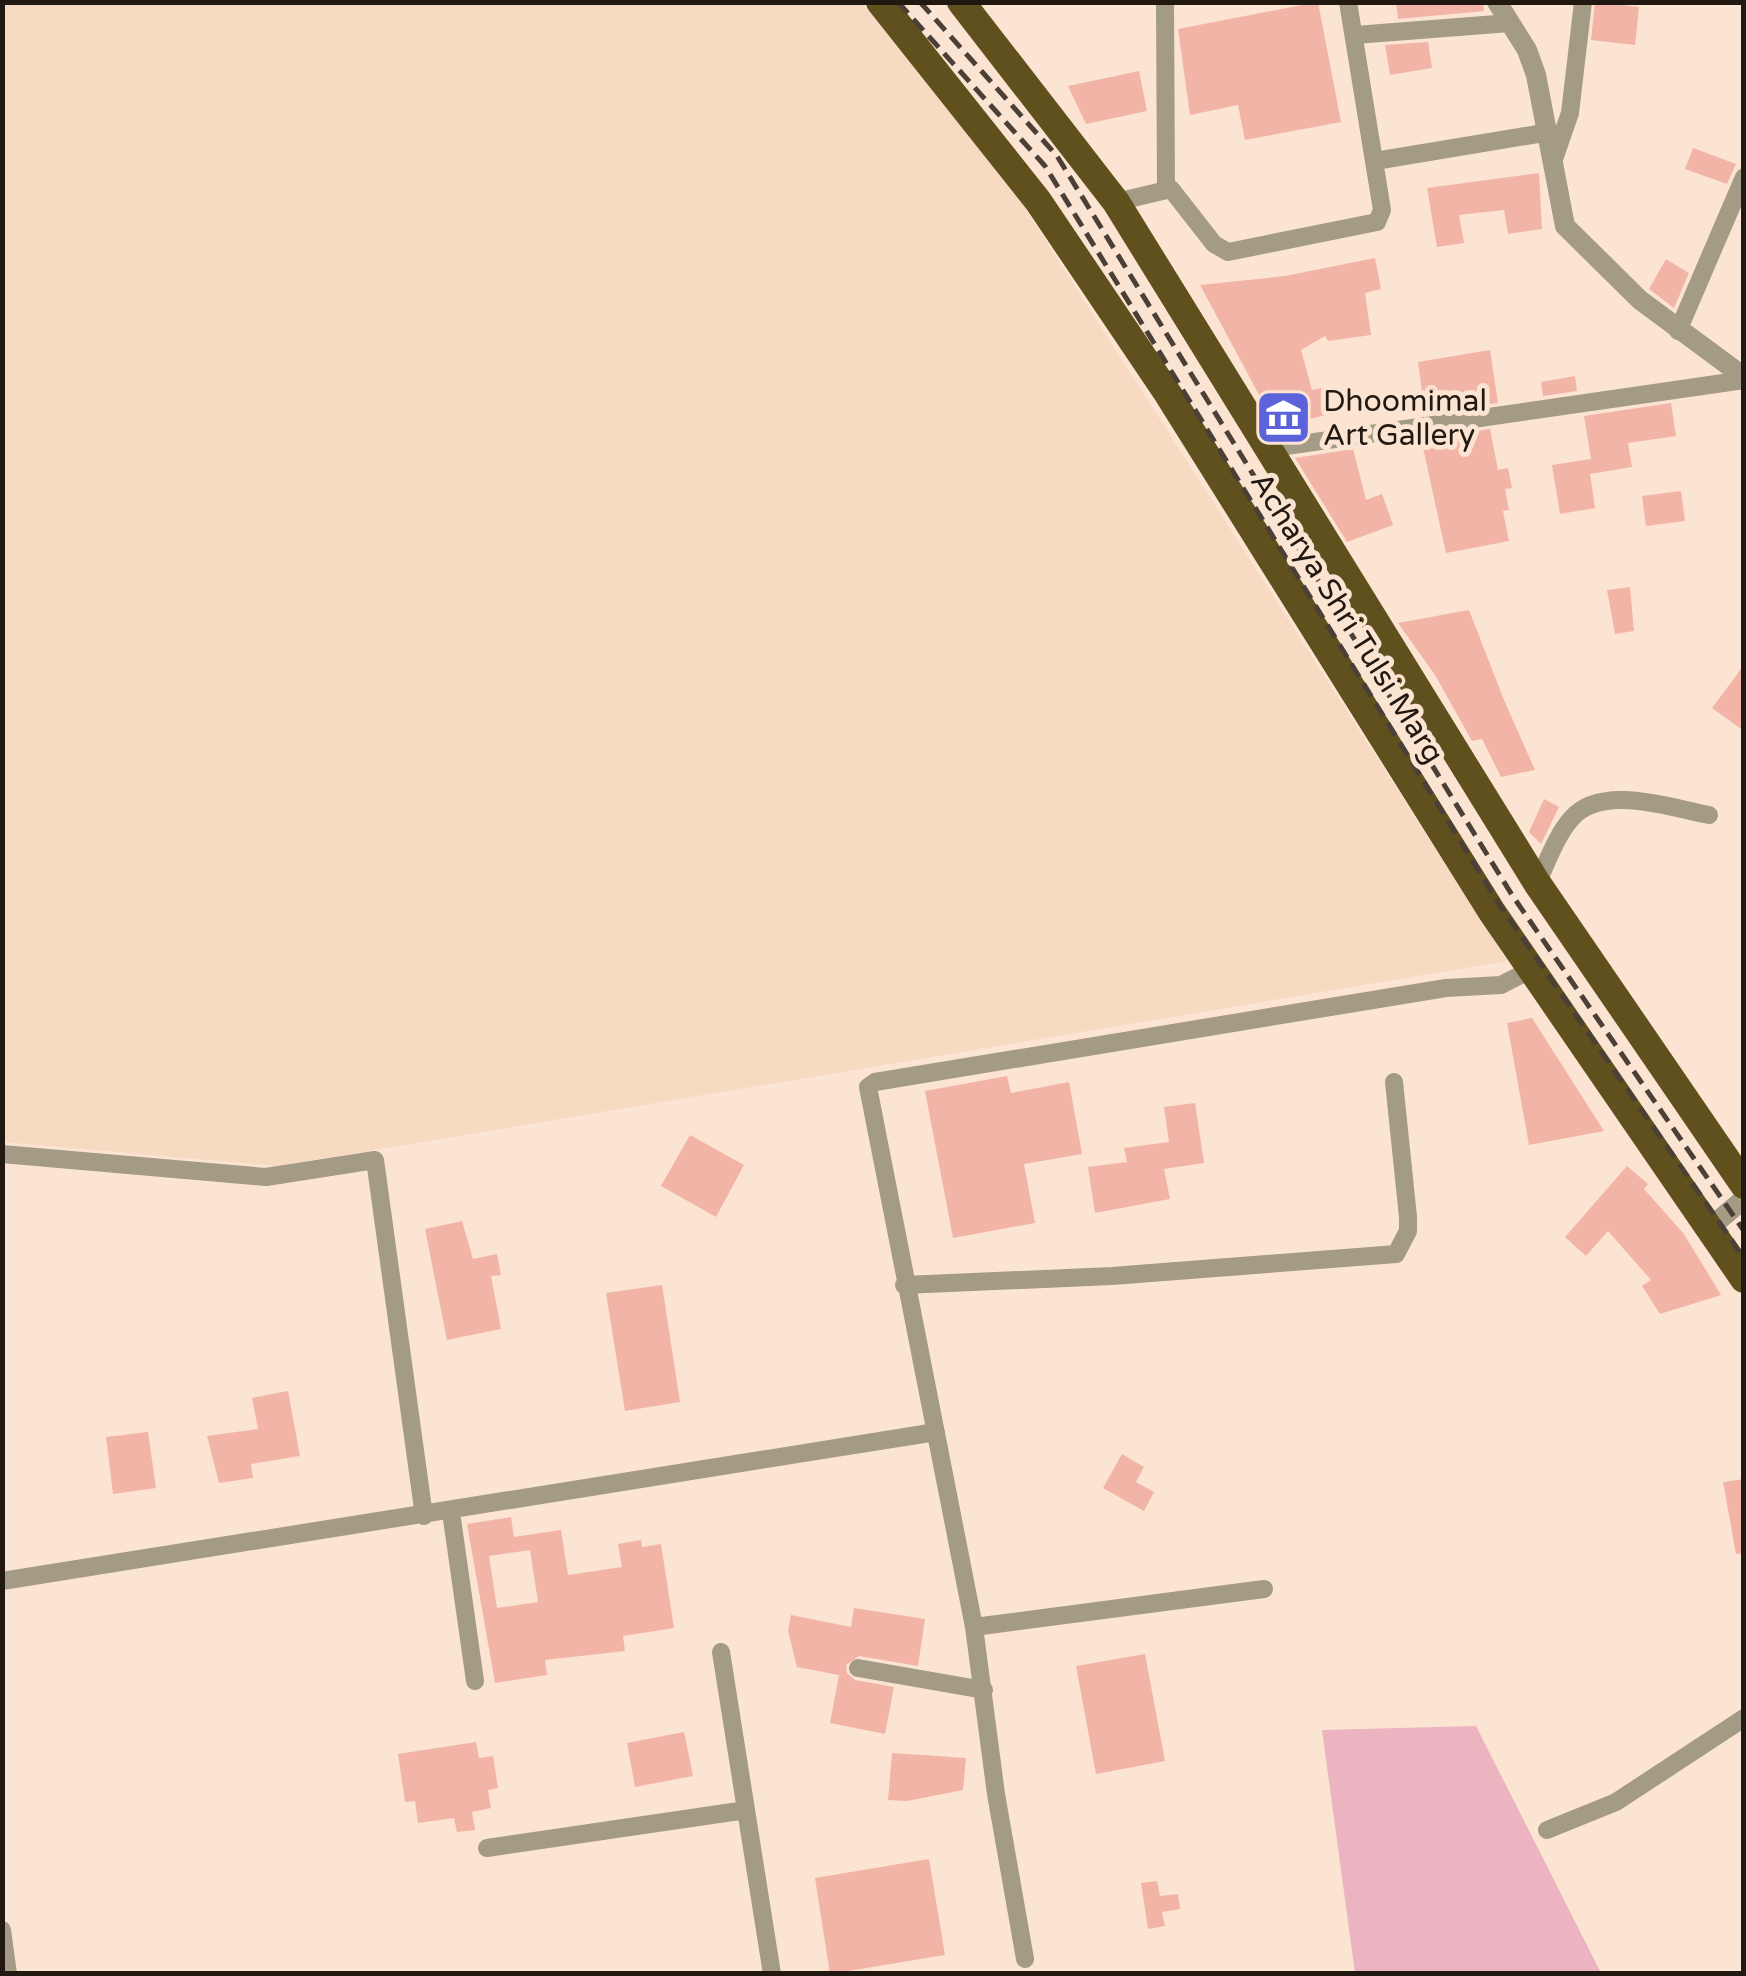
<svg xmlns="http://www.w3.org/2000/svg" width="1746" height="1976" font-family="'Varela Round',sans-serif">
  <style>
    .built { fill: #f7dac2 }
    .green { fill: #ecb3c0 }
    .building { fill: #f2b4a7; fill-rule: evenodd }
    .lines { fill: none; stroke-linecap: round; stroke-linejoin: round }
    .minor { stroke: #a39b84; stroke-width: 18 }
    .tertiary { stroke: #a39b84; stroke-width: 20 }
    .trunk { stroke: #60501e; stroke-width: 28 }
    .rail { stroke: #4b4037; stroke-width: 5; stroke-dasharray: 15 8; stroke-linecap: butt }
    .labels { text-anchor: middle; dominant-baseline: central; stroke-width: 10; stroke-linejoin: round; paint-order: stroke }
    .poi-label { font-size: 30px; fill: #201811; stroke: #fbe4d2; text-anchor: start }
    .street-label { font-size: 30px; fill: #201811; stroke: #fbe4d2 }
  </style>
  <rect width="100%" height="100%" fill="#fbe4d2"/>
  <path class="built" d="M2,3H862L1008,182L1507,961L277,1166L3,1142Z"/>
  <path class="green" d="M1476,1726L1601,1973H1355L1322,1730Z"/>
  <path class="building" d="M1318,2L1341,122L1245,140L1238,105L1190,115L1178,29Z
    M1396,2H1483L1484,11L1398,19Z
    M1595,2L1639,7L1635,45L1591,40Z
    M1428,42L1432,68L1390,75L1385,45Z
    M1139,71L1147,111L1086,124L1068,86Z
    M1693,148L1736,164L1727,184L1685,169Z
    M1539,173L1542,229L1508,234L1504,210L1459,215L1464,243L1437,247L1427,188Z
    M1375,258L1381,289L1365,293L1371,335L1328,341L1325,336L1301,350L1312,390L1322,388L1329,414L1277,428L1200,285L1285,276Z
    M1666,259L1689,273L1674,308L1649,289Z
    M1490,350L1498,403L1425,413L1418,362Z
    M1575,376L1577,391L1543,396L1541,382Z
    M1671,403L1676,436L1628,443L1632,467L1590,474L1595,508L1560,514L1552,465L1591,459L1584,416Z
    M1490,429L1498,470L1508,468L1512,488L1505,489L1509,510L1503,511L1509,541L1446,553L1422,443L1429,438Z
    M1353,449L1366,500L1382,494L1393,525L1347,542L1295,458Z
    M1681,491L1685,521L1646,526L1642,496Z
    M1630,587L1634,631L1615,634L1607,590Z
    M1469,610L1504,700L1535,770L1501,777L1482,739L1472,741L1435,675L1398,623Z
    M1744,665V731L1712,708Z
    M1544,799L1559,807L1541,844L1529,832Z
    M1532,1018L1604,1131L1529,1145L1507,1023Z
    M1007,1076L1011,1093L1069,1082L1082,1154L1024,1164L1035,1223L953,1238L925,1091Z
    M1195,1103L1204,1163L1164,1169L1170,1199L1095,1213L1088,1167L1127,1162L1124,1148L1169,1142L1164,1107Z
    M690,1135L744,1165L716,1217L661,1186Z
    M1627,1166L1648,1184L1644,1189L1684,1234L1721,1295L1660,1314L1642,1286L1651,1280L1608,1231L1586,1256L1565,1237Z
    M462,1221L473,1259L497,1254L501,1275L491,1276L501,1329L447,1340L425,1229Z
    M662,1285L680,1402L625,1411L606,1293Z
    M288,1391L300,1456L251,1464L253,1478L219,1483L207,1436L258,1429L252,1398Z
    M148,1432L156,1488L113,1494L106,1437Z
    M1122,1454L1144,1467L1136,1482L1154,1492L1144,1511L1103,1488Z
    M1744,1479V1553L1736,1554L1723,1482Z
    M511,1517L514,1537L561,1530L568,1575L622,1567L618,1544L641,1540L642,1547L661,1544L674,1628L623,1636L625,1651L545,1660L547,1675L495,1683L467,1524ZM530,1550L538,1602L497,1608L489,1556Z
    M854,1608L925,1619L918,1666L859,1656L846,1665L847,1673L855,1680L894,1687L885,1734L830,1723L839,1675L797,1667L788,1631L791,1615L851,1627Z
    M1145,1654L1165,1761L1096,1774L1076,1666Z
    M684,1732L693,1776L635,1787L627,1743Z
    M476,1742L479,1758L493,1756L498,1788L488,1790L491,1808L472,1812L475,1830L457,1832L454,1818L418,1823L415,1801L405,1802L398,1754Z
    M892,1753L966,1758L963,1790L907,1801L888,1800Z
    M929,1859L945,1955L830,1974L815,1878Z
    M1157,1881L1160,1896L1178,1894L1180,1909L1162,1912L1165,1926L1148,1929L1141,1883Z"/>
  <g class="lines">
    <path class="minor" d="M1165,2L1166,188
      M1355,35L1510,23
      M1554,159L1570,113L1583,2
      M1375,161L1550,132
      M1116,202L1171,189L1214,244L1228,252L1377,222L1382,210L1348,2
      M1678,331L1744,177
      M1266,449L1744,380
      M1537,883C1547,863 1556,836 1571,819C1601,783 1671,808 1709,815
      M2,1154L266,1177L375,1160L424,1516
      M904,1285L1112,1276L1396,1254L1408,1231V1217L1394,1082
      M451,1512L475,1681
      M2,1581L936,1432
      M974,1627L1264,1589
      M721,1652L772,1974
      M858,1668L984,1690
      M1547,1830L1616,1802L1744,1718
      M487,1848L746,1810
      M2,1930L8,1974
      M1025,1959L996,1794L974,1627L868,1087L875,1082L1446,988L1501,985L1532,969"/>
    <path class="tertiary" d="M1497,2L1527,50L1536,75L1565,226L1640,300L1744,377
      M1707,1230L1744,1199"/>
    <path class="trunk" d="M880,2L1038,201L1168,394L1492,912L1744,1279
      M961,2L1116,202L1537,883L1744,1185"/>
    <path class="rail" d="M898,2L1045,166L1499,904L1744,1258
      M920,2L1057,156L1512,895L1744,1231"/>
  </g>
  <defs>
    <symbol id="museum-square" viewBox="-11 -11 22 22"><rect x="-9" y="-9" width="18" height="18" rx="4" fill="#5b62da" stroke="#fbe4d2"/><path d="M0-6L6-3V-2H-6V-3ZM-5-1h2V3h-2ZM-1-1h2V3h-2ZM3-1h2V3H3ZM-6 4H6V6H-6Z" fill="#fff"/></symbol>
  </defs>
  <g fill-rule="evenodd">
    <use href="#museum-square" x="1252" y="386" width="63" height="63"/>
  </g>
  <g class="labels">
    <g class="poi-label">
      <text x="1323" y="401">Dhoomimal<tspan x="1323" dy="34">Art Gallery</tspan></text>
    </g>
    <g class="street-label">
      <text transform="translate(1347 618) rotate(58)">Acharya Shri Tulsi Marg</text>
    </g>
  </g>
  <rect width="1746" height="1976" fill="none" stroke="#201811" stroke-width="10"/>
</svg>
